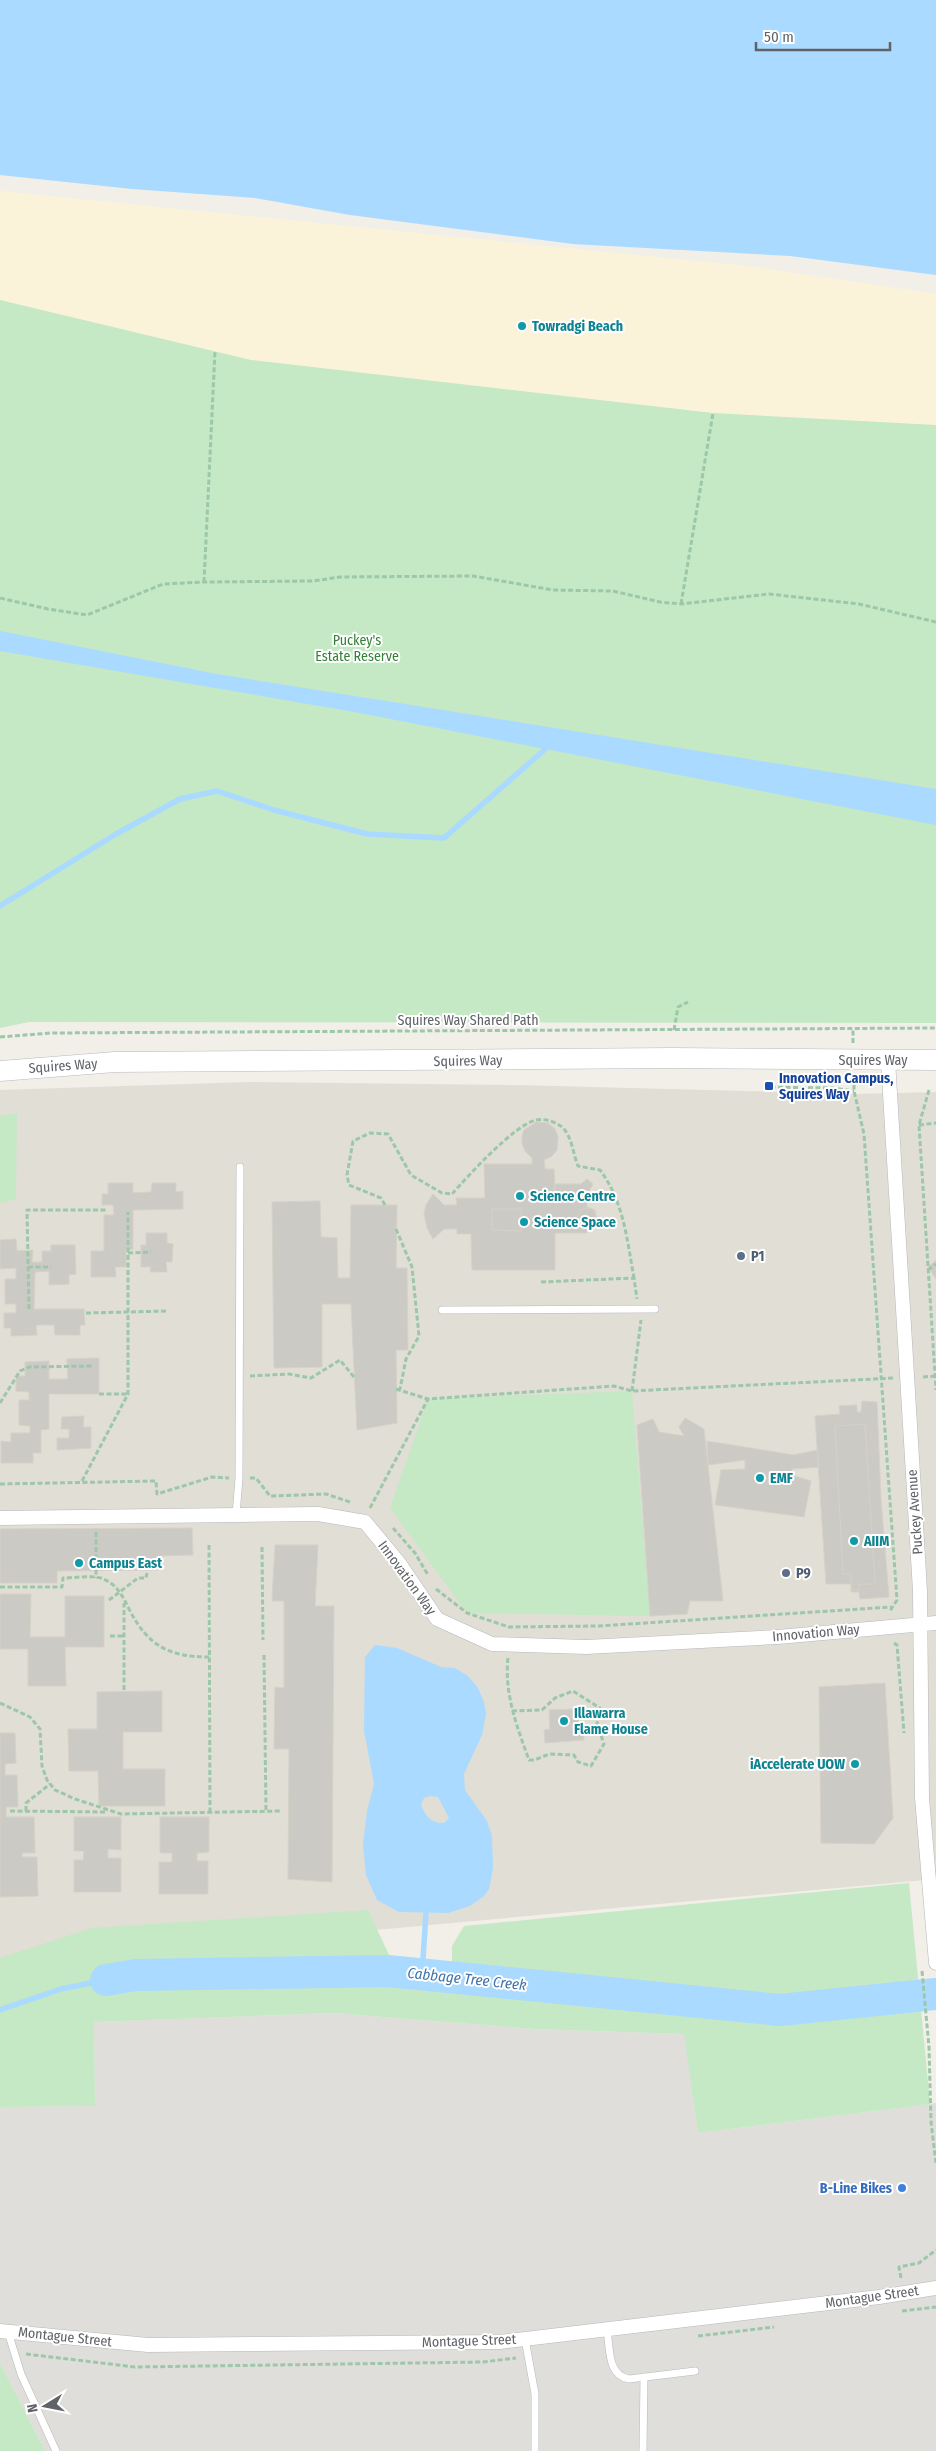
<svg xmlns="http://www.w3.org/2000/svg" width="936" height="2451" font-family="'Fira Sans Condensed',sans-serif">
  <style>
    .industrial { fill: #e0deda }
    .education { fill: #e1ded6 }
    .green { fill: #c5e8c5 }
    .sand { fill: #fbf3d9 }
    .water { fill: #aadaff; fill-rule: evenodd }
    .lines { fill: none; stroke-linecap: round; stroke-linejoin: round }
    .stream { stroke: #aadaff; stroke-width: 5.5 }
    .river { stroke: #aadaff; stroke-width: 32 }
    .building { fill: #cccac5; stroke: #d6d1c6 }
    .lane-casing { stroke: #b5b8bc; stroke-width: 8 }
    .street-casing { stroke: #b5b8bc; stroke-width: 15 }
    .secondary-casing { stroke: #b6babf; stroke-width: 21 }
    .path { stroke: #9cc7a9; stroke-width: 3; stroke-dasharray: 5 2.5; stroke-linecap: butt }
    .lane { stroke: #fff; stroke-width: 7 }
    .street { stroke: #fff; stroke-width: 14 }
    .secondary { stroke: #fff; stroke-width: 20 }
    .culture-dot { fill: #0f9aa8; stroke: #fff; stroke-width: 2 }
    .transit-dot { fill: #1a4fb4; stroke: #fff; stroke-width: 2 }
    .service-dot { fill: #5c6f8a; stroke: #fff; stroke-width: 2 }
    .shop-dot { fill: #3f7fe0; stroke: #fff; stroke-width: 2 }
    .labels { text-anchor: middle; dominant-baseline: central; stroke-width: 4; stroke-linejoin: round; paint-order: stroke }
    .culture-label { font-size: 14px; font-weight: bold; fill: #0d838f; stroke: #fff; text-anchor: start }
    .park-label { font-size: 14px; fill: #348238; stroke: #fff }
    .street-label { font-size: 14px; fill: #5f6368; stroke: #fff }
    .transit-label { font-size: 14px; font-weight: bold; fill: #164399; stroke: #fff; text-anchor: start }
    .service-label { font-size: 14px; font-weight: bold; fill: #4e5e75; stroke: #fff; text-anchor: start }
    .shop-label { font-size: 14px; font-weight: bold; fill: #366cbe; stroke: #fff; text-anchor: end }
    .water-label { font-size: 15px; font-style: italic; fill: #4174aa; stroke: #fff }
  </style>
  <rect width="100%" height="100%" fill="#f1efe8"/>
  <path class="industrial" d="M333,2013L534,2029L685,2034L698,2133L936,2103V2451H45L0,2363V2107L95,2106L94,2022Z"/>
  <path class="education" d="M248,1082L518,1085L854,1094L936,1092V1879L0,1964V1090Z"/>
  <path class="green" d="M0,265L936,343V1023L29,1022L0,1028Z
    M17,1113L16,1199L0,1203V1116Z
    M632,1391L650,1616L467,1613L390,1508L428,1399Z
    M909,1883L930,2104L698,2133L684,2034L534,2029L333,2013L94,2022L95,2106L0,2107V1958L92,1928L368,1910L391,1959L452,1967V1946L464,1926Z
    M0,2363L45,2451H0Z"/>
  <path class="sand" d="M0,191L756,267L936,294V425L713,413L251,360L0,300Z"/>
  <path class="water" d="M0,0H936V275L790,256L573,244L350,215L255,198L132,189L0,175Z
    M0,631L217,674L936,789V825L360,713L0,651Z
    M375,1645L397,1648L441,1667L455,1668L468,1676L478,1688L484,1702L486,1714L482,1735L464,1774L465,1790L487,1821L492,1836L493,1868L489,1889L484,1896L470,1906L448,1913L399,1912L377,1900L366,1875L363,1845L367,1811L374,1784L364,1731L365,1657ZM430,1796L438,1797L449,1818L444,1823C431,1823 426,1817 421,1805L424,1798Z"/>
  <g class="lines">
    <path class="stream" d="M0,906L116,834L180,799L217,791L274,810L367,834L444,838L551,744
      M422,1974L426,1913
      M0,2010L61,1989L106,1980"/>
    <path class="river" d="M106,1980L136,1975L388,1971L780,2010L936,1994"/>
  </g>
  <path class="building" d="M536,1122L548,1123L555,1129L558,1137L557,1150L552,1156L544,1160L545,1169H554L555,1199H587V1207L595,1210L597,1221L592,1226L587,1227V1233H555V1270H472L471,1234H457V1229H444L433,1239L427,1228L424,1214L426,1205L433,1194L444,1205H457L456,1198H485L484,1164H532V1158L525,1151L522,1143V1136L524,1130Z
    M587,1179L593,1184L589,1191L582,1190L570,1196L571,1199H555V1184H581Z
    M108,1183H133V1193L151,1192L152,1183H176V1192L183,1191V1209L133,1210V1249L126,1250V1267H115L116,1277H91V1251H104V1215H114L113,1205H102V1194H108Z
    M320,1201L321,1237L337,1238L338,1278H350L351,1205H397L396,1268H407L408,1350H396L397,1423L357,1430L351,1304H322V1367L274,1368L272,1202Z
    M578 1217a9 9 0 1 1 18 0a9 9 0 1 1-18 0Z
    M492,1209H521V1231L492,1230Z
    M146,1233H167V1243L173,1244L172,1262H166L167,1272H150L151,1267H141V1245H146Z
    M16,1239L17,1251L33,1250L32,1262H42V1251H51V1245H75L76,1274L69,1275V1284L49,1285V1271L35,1272L34,1309H84L85,1325H80V1335H55L54,1325H36L37,1335L11,1336V1328H4V1313H16V1304H5V1279H16V1268L0,1269V1240Z
    M936,1260V1279L928,1267Z
    M99,1358V1394H49V1429L41,1430V1453H33V1463H1V1441L11,1442V1433H30V1426L19,1425V1400H29V1392L16,1391V1376H25V1362L49,1361V1379H68L67,1359Z
    M862,1401L877,1402L881,1499L889,1597L860,1599L859,1592H851V1584H826L815,1416L840,1414L839,1406L857,1405V1412H861Z
    M84,1416L83,1427H91V1448L57,1450V1438H69V1429H61L62,1417Z
    M685,1418L704,1429L723,1601H690L687,1614L650,1616L637,1425L653,1419L659,1432L684,1436L679,1427Z
    M865,1424L875,1584H859V1590H852L851,1574H843L835,1426Z
    M707,1441L794,1455L817,1450L819,1467L792,1469L791,1475L811,1481L804,1517L715,1505L721,1470L745,1469V1460L708,1465Z
    M192,1528L193,1555L158,1556V1570L57,1571V1583H0V1529Z
    M275,1545H318L315,1606H334L332,1882L288,1879L289,1749H274L275,1687L284,1688V1601H272Z
    M0,1594H31L30,1637H65V1596H104V1647H65L66,1686H28V1649H0Z
    M885,1683L893,1818L874,1844L821,1843L819,1687Z
    M162,1691V1732H123V1769H165V1806H99L98,1771H69L68,1729H97V1692Z
    M574,1709V1716H578V1726H583L584,1740L545,1743L544,1730L550,1729L549,1710Z
    M0,1733H15L16,1763L5,1764V1775H17L18,1807H6V1817H34L35,1853H22V1857H37L38,1896L0,1897Z
    M74,1817H121V1850L108,1849V1858H121V1892H74V1860H83L84,1851H74Z
    M160,1817H209V1852L197,1853V1861H208V1894H159V1862H172V1853H160Z"/>
  <g class="lines">
    <defs>
      <path id="lane" d="M442,1310L655,1309
        M236,1515L239,1478L240,1167
        M607,2329C610,2348 607,2375 629,2379L695,2371
        M8,2332L21,2374L56,2451
        M525,2339L535,2394V2451
        M643,2451L644,2377"/>
      <path id="street" d="M888,1060L920,1591L922,1798L936,1963
        M0,1518L318,1514L365,1522L399,1563L437,1619L492,1644L586,1647L778,1637L936,1623
        M0,2331L148,2345L500,2342L879,2297L936,2288"/>
      <path id="secondary" d="M0,1071L115,1062L672,1058L936,1060"/>
    </defs>
    <use href="#lane" class="lane-casing"/>
    <use href="#street" class="street-casing"/>
    <use href="#secondary" class="secondary-casing"/>
    <path class="path" d="M204,582L215,351
      M0,598L48,609L87,615L163,584L204,582L313,581L340,577L473,576L553,590L613,591L660,602L681,604L769,594L859,604L936,622
      M681,604L713,413
      M674,1030L678,1007L688,1002
      M0,1037L51,1033L936,1028
      M853,1043V1028
      M854,1077V1091L864,1134L897,1600L890,1611
      M763,1087L832,1088L854,1091
      M929,1090L919,1125L936,1390
      M919,1125L936,1123
      M385,1205L381,1198L349,1185L347,1175L353,1141L370,1133L388,1134L411,1175L442,1193L452,1194C468,1176 514,1125 536,1120C544,1118 556,1122 562,1127C572,1136 573,1154 578,1166L600,1170C624,1202 627,1240 634,1278
      M396,1229L412,1267L419,1336L406,1359L400,1389
      M128,1253L151,1252
      M28,1267H51
      M928,1270L936,1264
      M541,1282L634,1278L637,1299
      M29,1309L27,1210H106
      M86,1313L167,1311
      M250,1376L289,1374L311,1378L340,1360L354,1377
      M923,1377L936,1376
      M396,1389L428,1399
      M632,1391L641,1320
      M99,1394H128
      M0,1403L20,1371L29,1367L92,1366
      M250,1478H256L270,1496L326,1494L350,1502
      M82,1481L128,1394V1212
      M0,1484L156,1481L157,1494L212,1477L229,1478
      M370,1508L428,1399L614,1386L632,1391L894,1378
      M393,1528L415,1553L428,1575
      M96,1532V1578
      M209,1545L210,1813
      M262,1547L263,1640
      M0,1587H62L63,1578C74,1578 91,1575 101,1578C117,1584 122,1595 129,1609C148,1646 169,1657 209,1657
      M436,1589L467,1613L509,1627L599,1626L891,1607
      M109,1600L138,1578H146L147,1573
      M110,1636H124
      M894,1643L897,1645L904,1733
      M264,1655L266,1811
      M508,1658C504,1693 517,1727 529,1760H535L549,1754L574,1755L578,1762L591,1766L604,1744L597,1724L600,1708L573,1691L555,1698L542,1710L512,1711
      M124,1690V1603
      M0,1703L30,1717L40,1729L42,1766L47,1780L55,1790L75,1799L121,1814L280,1811
      M10,1811L107,1812
      M26,1811V1803L50,1784
      M922,1971L929,2047L931,2122L936,2163
      M901,2278L899,2267L919,2263L936,2250
      M902,2311L936,2307
      M698,2336L774,2327
      M26,2354L135,2367L483,2362L516,2358"/>
    <use href="#lane" class="lane"/>
    <use href="#street" class="street"/>
    <use href="#secondary" class="secondary"/>
  </g>
  <g class="culture-dot">
    <circle cx="522" cy="326" r="5"/>
    <circle cx="520" cy="1196" r="5"/>
    <circle cx="524" cy="1222" r="5"/>
    <circle cx="760" cy="1478" r="5"/>
    <circle cx="854" cy="1541" r="5"/>
    <circle cx="79" cy="1563" r="5"/>
    <circle cx="564" cy="1721" r="5"/>
    <circle cx="855" cy="1764" r="5"/>
  </g>
  <rect class="transit-dot" x="764" y="1081" width="10" height="10" rx="2.5"/>
  <g class="service-dot">
    <circle cx="741" cy="1256" r="5"/>
    <circle cx="786" cy="1573" r="5"/>
  </g>
  <circle class="shop-dot" cx="902" cy="2188" r="5"/>
  <g class="labels">
    <g class="culture-label">
      <text x="532" y="326">Towradgi Beach</text>
      <text x="530" y="1196">Science Centre</text>
      <text x="534" y="1222">Science Space</text>
      <text x="770" y="1478">EMF</text>
      <text x="864" y="1541">AIIM</text>
      <text x="89" y="1563">Campus East</text>
      <text x="574" y="1713">Illawarra<tspan x="574" dy="16">Flame House</tspan></text>
      <text x="845" y="1764" text-anchor="end">iAccelerate UOW</text>
    </g>
    <g class="park-label">
      <text x="357" y="640">Puckey's<tspan x="357" dy="16">Estate Reserve</tspan></text>
    </g>
    <g class="street-label">
      <text x="468" y="1020">Squires Way Shared Path</text>
      <text x="873" y="1060">Squires Way</text>
      <text transform="translate(468 1061) rotate(-1)">Squires Way</text>
      <text transform="translate(63 1066) rotate(-4)">Squires Way</text>
      <text transform="translate(915 1512) rotate(-94)">Puckey Avenue</text>
      <text transform="translate(407 1578) rotate(54)">Innovation Way</text>
      <text transform="translate(816 1633) rotate(-5)">Innovation Way</text>
      <text transform="translate(872 2297) rotate(-8)">Montague Street</text>
      <text transform="translate(65 2337) rotate(6)">Montague Street</text>
      <text transform="translate(469 2341) rotate(-2)">Montague Street</text>
    </g>
    <g class="transit-label">
      <text x="779" y="1078">Innovation Campus,<tspan x="779" dy="16">Squires Way</tspan></text>
    </g>
    <g class="service-label">
      <text x="751" y="1256">P1</text>
      <text x="796" y="1573">P9</text>
    </g>
    <g class="shop-label">
      <text x="892" y="2188">B-Line Bikes</text>
    </g>
    <g class="water-label">
      <text transform="translate(467 1979) rotate(6)">Cabbage Tree Creek</text>
    </g>
  </g>
  <g transform="translate(45 2406) rotate(260)" stroke="#ffffff" stroke-width="4" paint-order="stroke">
  <path d="M0-4L9 19L0 12L-9 19Z" fill="#5f6368"/>
  <text y="-8" font-size="14" font-weight="bold" text-anchor="middle" fill="#5f6368">N</text>
  </g>
  <path d="M756 42v8h134v-8" fill="none" stroke="#5f6368" stroke-width="2.5"/>
  <text x="764" y="42" font-size="15" fill="#5f6368" stroke="#ffffff" stroke-width="4" paint-order="stroke">50 m</text>
</svg>
